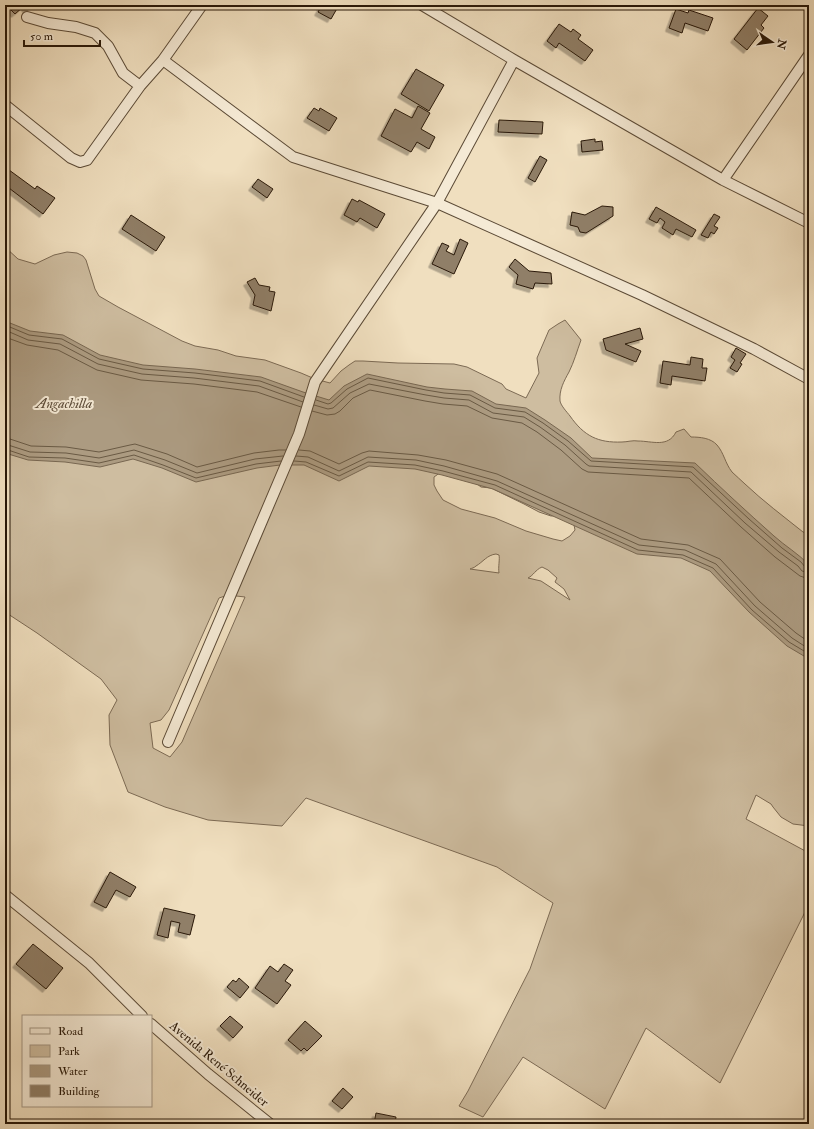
<svg xmlns="http://www.w3.org/2000/svg" width="814" height="1129" font-family="'IM FELL Double Pica',serif">
  <style>
    .green { fill: #cebda0; stroke: #7c6a54; fill-rule: evenodd }
    .water { fill: #ac9b81; stroke: #786751 }
    .lines { fill: none; stroke-linecap: round; stroke-linejoin: round }
    .shore { stroke: #6a5a44; stroke-width: 1 }
    .building { fill: #907f67; stroke: #291808; filter: url(#shadow) }
    .minor-casing { stroke: #5b4a36; stroke-width: 12 }
    .minor { stroke: #f5ead5; stroke-width: 10 }
    .labels { text-anchor: middle; dominant-baseline: central; stroke-width: 4; stroke-linejoin: round; paint-order: stroke }
    .street-label { font-size: 13px; fill: #291808; stroke: #f5ead5 }
    .water-label { font-size: 14px; font-style: italic; fill: #5d4c38; stroke: #f5ead5 }
  </style>
  <defs>
    <filter id="shadow"><feDropShadow dx="-3.5" dy="3.5" stdDeviation="0" flood-color="#0004"/></filter>
  </defs>
  <rect width="100%" height="100%" fill="#f0dfbf"/>
  <filter id="stains"><feTurbulence type="fractalNoise" baseFrequency=".005" numOctaves="4"/><feColorMatrix values="0 0 0 0 .2 0 0 0 0 .09 0 0 0 0 .02 0 0 0 .5 -.17"/></filter>
  <radialGradient id="worn" r=".72"><stop offset=".6" stop-color="#630" stop-opacity="0"/><stop offset="1" stop-color="#630" stop-opacity=".3"/></radialGradient>
  <path class="green" d="M5,247L18,259L35,264L54,255L67,252L77,253L83,256L86,260L95,289L99,296L118,307L182,341L195,346L218,350L236,356L265,360L301,373L315,379L330,383L341,371L349,365L355,361H363L398,363L454,364L467,367L502,384L506,389L526,398L539,373L537,358L549,330L558,324L565,320L581,340C577,351 574,362 569,372C564,381 559,390 560,401C561,406 567,412 570,416C584,436 598,443 622,442C627,442 633,440 638,441C652,441 668,448 676,432L684,429L691,437C700,437 711,438 717,445C724,453 725,463 732,472C736,476 741,480 745,484C763,501 783,516 803,532L809,534V826L793,824L781,817L773,807L771,804L756,795L746,819L809,853V904L720,1083L646,1028L605,1109L523,1057L483,1117L459,1106L468,1091L530,969L553,903L497,867L306,798L282,826L208,820L165,807L128,792L110,745L109,715L117,700L101,679L37,633L5,612ZM441,472L477,484L481,487L491,488L524,504L539,512L551,516L563,515L574,525L575,530L570,536L562,541L553,539L526,531L495,518L461,509L443,500L437,491L434,485V477ZM496,554L499,555C500,559 498,567 499,573L470,569C472,568 474,568 476,566C483,562 487,555 496,554ZM542,567L548,570L557,578L555,582L564,589L570,600L541,581L528,578C534,575 535,570 542,567ZM228,595L245,597L182,742L170,757L153,748L150,723L161,720L169,710L219,598Z"/>
  <path class="water" d="M5,321L30,331L63,335L100,355L143,365L195,369L261,377L303,392L329,400L344,386L367,374L427,387L445,389L472,391L496,404L526,408L545,420L571,438L592,458L695,463C721,488 747,512 774,536C785,546 799,554 809,565V659L787,646L749,612L710,571L681,558L637,554L493,489L442,475L415,469L369,466L339,481L304,465H280L257,468L196,482L162,468L133,459L100,467L65,462L28,460L5,453Z"/>
  <g class="lines">
    <path class="shore" d="M5,325L29,335L62,339L99,359L143,369L195,373L260,381L304,397
      M5,330L28,340L60,344L98,364L142,374L194,378L259,386L303,402
      M5,337L27,345L58,350L97,370L141,380L194,384L257,392L301,407
      M316,400L328,404L331,403L347,389L368,378L426,390L444,393L470,395L495,408L525,412L543,423L568,441L591,461L693,467L749,519L782,548L801,562L805,567L809,568
      M314,405L328,409L333,408L350,393L369,384L426,395L444,398L469,400L493,413L524,417L540,427L565,445L586,464L589,466L691,472L745,523L779,552L798,566L802,571L809,573
      M312,411L327,415L335,414L340,411L353,398L370,390L425,401L443,404L467,406L492,418L522,423L537,432L561,450L582,469L588,472L689,478L741,527L775,557L800,576L809,579
      M5,438L10,439L31,446L66,447L99,452L130,445L135,444L167,454L197,467L254,453L279,450H286
      M5,444L30,452L66,453L99,458L134,450L165,460L197,473L255,459L283,456
      M5,449L29,457L65,458L99,463L134,455L163,465L196,478L256,464L281,461
      M299,450L310,451L339,464L362,453L369,451L418,455L446,460L497,474L641,539L688,545L720,559L760,602L796,633L809,642
      M296,456L308,457L339,471L368,457L416,460L444,466L497,481L639,545L685,550L716,564L755,606L792,638L809,649
      M294,461L306,462L339,476L368,462L415,465L443,471L495,485L638,550L683,555L713,568L752,610L789,642L809,654"/>
  </g>
  <path class="building" d="M10,5H33L27,10L24,6L15,14L8,7Z
    M318,5H339L331,19L318,12L321,7Z
    M758,8L768,16L761,25L764,28L747,50L734,39Z
    M676,9L688,13L689,10L713,18L708,31L685,23L682,33L669,28Z
    M559,24L571,32L573,29L581,35L578,39L593,50L585,61L559,43L556,48L547,41Z
    M416,69L444,85L429,111L401,94Z
    M418,106L430,113L421,129L435,137L429,149L417,142L411,152L381,136L395,109L412,118Z
    M314,108L319,111L320,108L337,118L329,131L307,118Z
    M499,120L543,122L542,134L498,132Z
    M595,139V142L602,141L603,150L582,152L581,141Z
    M540,156L547,160L535,182L528,178Z
    M5,167L35,189L37,186L55,198L43,214L5,185Z
    M258,179L273,189L267,198L252,187Z
    M352,199L358,202L359,200L385,214L377,228L360,218L357,222L344,215Z
    M602,206L613,207V216L586,233L580,232L578,227L570,225L572,212L585,215Z
    M656,207L696,230L692,237L676,229L673,235L662,228L665,222L660,218L657,223L649,219Z
    M714,214L720,217L714,226L718,228L714,234L711,232L708,238L701,235Z
    M131,215L165,237L156,251L122,229Z
    M460,239L468,243L454,274L432,264L442,243L449,246L446,251L454,255Z
    M515,259L529,271L551,273L552,284L535,283L533,289L516,284L518,275L509,267Z
    M255,278L259,285L270,287L269,291L275,292L271,311L253,305L255,295L247,282Z
    M640,328L643,339L625,344L641,351L636,362L606,350L603,339Z
    M736,348L746,354L740,363L742,364L737,372L730,368L735,360L731,357Z
    M691,357L703,359L702,368H707L705,381L672,376L671,385L660,383L663,361L690,365Z
    M110,872L136,887L130,897L116,890L106,908L94,902Z
    M164,908L195,915L190,935L178,932L180,923L171,921L168,938L157,935Z
    M33,944L63,968L46,989L16,964Z
    M284,964L293,970L285,981L291,985L277,1004L255,988L270,966L278,972Z
    M239,978L249,987L240,998L227,987L233,980L236,982Z
    M230,1016L243,1027L233,1038L220,1026Z
    M305,1021L322,1036L307,1051L304,1048L301,1051L288,1040Z
    M343,1088L353,1097L342,1109L332,1101Z
    M376,1113L396,1117L395,1124H374Z"/>
  <g class="lines">
    <defs>
      <path id="minor" d="M422,5L514,60L723,180L809,223
        M27,17L48,23L76,27L95,33L108,46L123,73L140,86
        M163,60L293,157L437,203L642,295L754,349L809,379
        M5,105L71,158L80,162L87,160L140,86L163,60L202,5
        M723,180L809,55
        M168,742L299,434L315,382L437,203L514,60
        M5,895L89,963L142,1016
        M151,1024L208,1074L270,1124"/>
    </defs>
    <use href="#minor" class="minor-casing"/>
    <use href="#minor" class="minor"/>
  </g>
  <g class="labels">
    <g class="street-label">
      <text transform="translate(219 1064) rotate(40)">Avenida René Schneider</text>
    </g>
    <g class="water-label">
      <text x="64" y="403">Angachilla</text>
    </g>
  </g>
  <rect width="814" height="1129" fill="none" stroke="#f0dfbf" stroke-width="20"/>
  <rect x="6" y="6" width="802" height="1117" fill="none" stroke="#291808" stroke-width="2"/>
  <rect x="10" y="10" width="794" height="1109" fill="none" stroke="#291808"/>
  <rect x="22" y="1015" width="130" height="92" fill="#f5ead5" stroke="#a39683"/>
  <rect x="30" y="1028" width="20" height="6" fill="#f5ead5" stroke="#a39683"/>
  <text x="58" y="1035" font-size="12" fill="#291808">Road</text>
  <rect x="30" y="1045" width="20" height="12" fill="#cebda0" stroke="#a39683"/>
  <text x="58" y="1055" font-size="12" fill="#291808">Park</text>
  <rect x="30" y="1065" width="20" height="12" fill="#ac9b81" stroke="#a39683"/>
  <text x="58" y="1075" font-size="12" fill="#291808">Water</text>
  <rect x="30" y="1085" width="20" height="12" fill="#907f67" stroke="#a39683"/>
  <text x="58" y="1095" font-size="12" fill="#291808">Building</text>
  <g transform="translate(772 42) rotate(103)" stroke="#f5ead5" stroke-width="3" paint-order="stroke">
  <path d="M0-3L7 15L0 10L-7 15Z" fill="#291808"/>
  <text y="-6" font-size="11" font-weight="bold" text-anchor="middle" fill="#291808">N</text>
  </g>
  <path d="M24 40v6h76v-6" fill="none" stroke="#291808" stroke-width="2"/>
  <text x="30" y="40" font-size="12" fill="#291808" stroke="#f5ead5" stroke-width="3" paint-order="stroke">50 m</text>
  <rect width="100%" height="100%" filter="url(#stains)"/>
  <rect width="100%" height="100%" fill="url(#worn)"/>
</svg>
